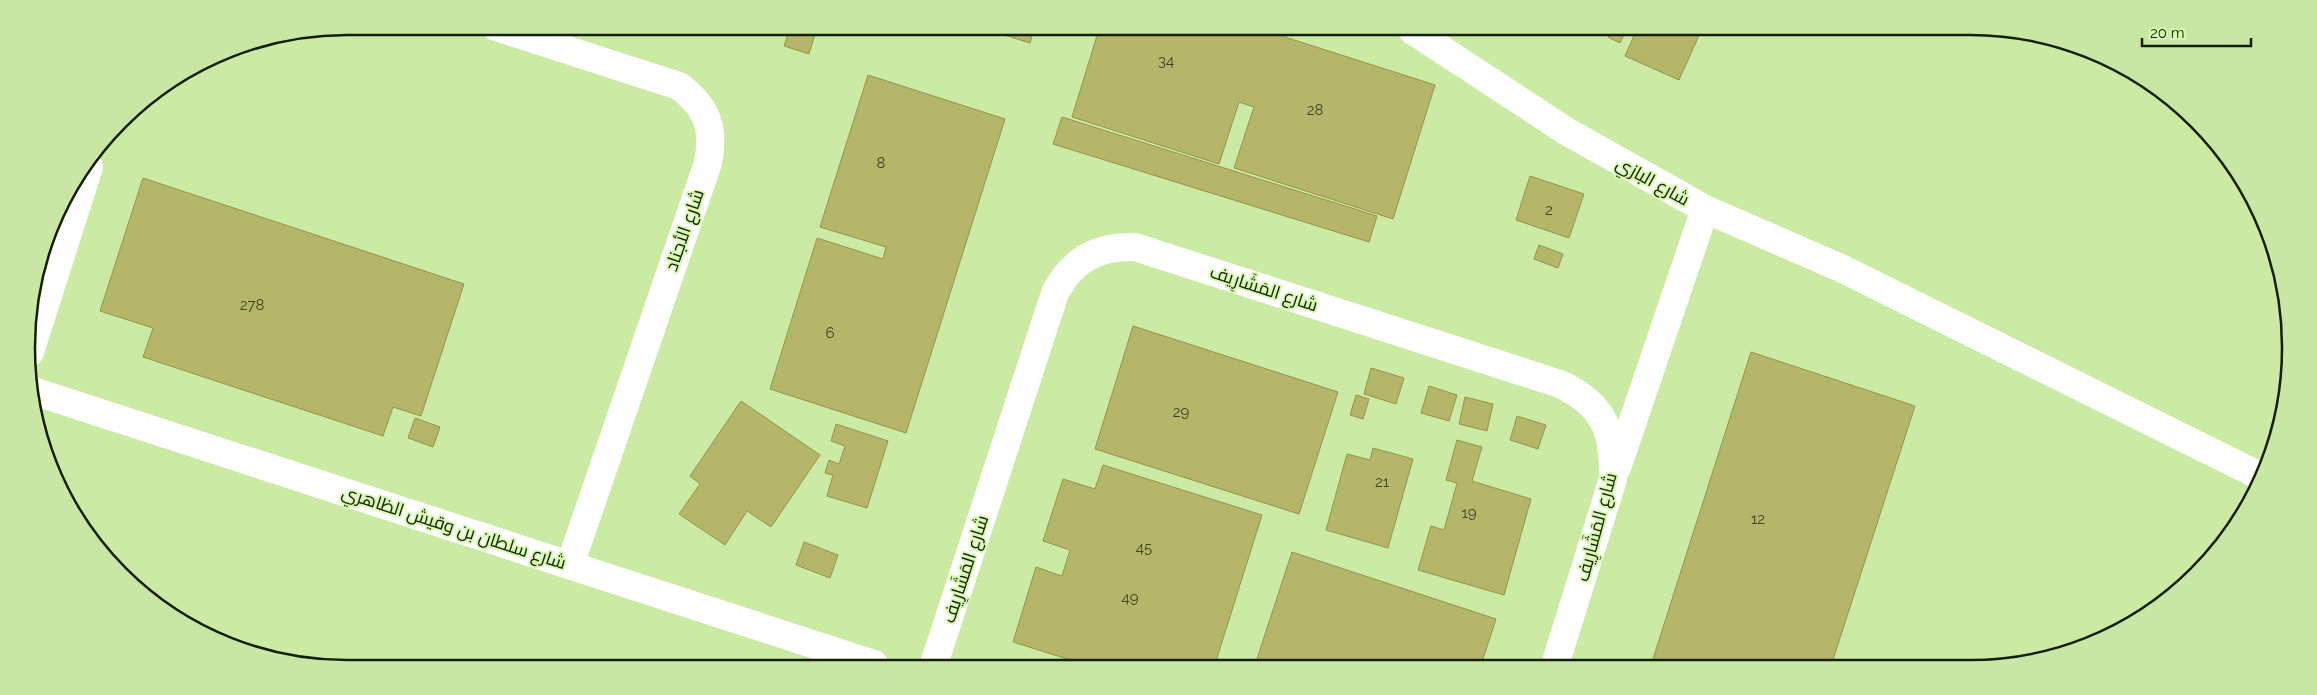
<svg xmlns="http://www.w3.org/2000/svg" width="2317" height="695" font-family="Raleway,Cairo,sans-serif">
  <style>
    .building { fill: #b6b66a; stroke: #949448 }
    .lines { fill: none; stroke-linecap: round; stroke-linejoin: round }
    .street { stroke: #fff; stroke-width: 28 }
    .labels { text-anchor: middle; dominant-baseline: central; stroke-width: 4; stroke-linejoin: round; paint-order: stroke }
    .number-label { font-size: 15px; fill: #3c441e }
    .street-label { font-size: 18px; fill: #131e04; stroke: #d8f9b2 }
    .rim { fill: none; stroke: #131e04; stroke-width: 2.5 }
  </style>
  <rect width="100%" height="100%" fill="#cbeba5"/>
  <path class="building" d="M790,28H817L809,54L784,46Z
    M817,28H841L839,35Z
    M985,29H1034L1030,43Z
    M1099,29L1263,30L1435,85L1393,219L1234,168L1254,107L1239,102L1219,164L1072,117Z
    M1611,31H1626L1620,43L1608,37Z
    M1636,31H1701L1679,80L1625,56Z
    M868,75L1005,119L906,433L770,389L817,238L883,259L886,247L820,227Z
    M1062,117L1377,216L1369,242L1053,144Z
    M1530,176L1584,194L1569,238L1516,220Z
    M143,178L464,284L421,416L393,407L383,436L143,357L153,328L100,311Z
    M1539,245L1563,254L1558,268L1534,259Z
    M1133,326L1338,392L1299,514L1095,449Z
    M1751,352L1915,406L1831,666L1651,665Z
    M1371,368L1404,378L1396,404L1364,394Z
    M1429,386L1457,395L1449,421L1421,413Z
    M1356,395L1369,399L1363,419L1350,415Z
    M1465,397L1493,404L1487,431L1459,424Z
    M741,401L820,455L771,527L747,511L725,545L679,514L700,484L690,476Z
    M1517,416L1546,425L1538,449L1510,440Z
    M415,418L440,427L433,447L408,438Z
    M836,424L888,441L867,508L827,496L833,475L825,473L829,460L839,464L845,446L831,441Z
    M1457,440L1482,447L1472,481L1531,499L1504,595L1418,570L1431,526L1444,530L1457,483L1446,480Z
    M1373,448L1413,459L1388,548L1326,530L1347,454L1370,460Z
    M1103,465L1262,515L1215,664H1083L1013,642L1036,567L1062,576L1070,550L1043,541L1063,479L1095,489Z
    M804,542L838,555L830,578L796,565Z
    M1292,552L1496,619L1481,665H1255Z"/>
  <g class="lines">
    <path class="street" d="M496,27L679,86C707,107 715,128 708,163L570,565
      M1412,30L1566,131L1705,209L1843,269L2262,477
      M30,352L89,167
      M33,391L874,664
      M1617,468L1705,209
      M934,664L1055,293C1072,260 1097,246 1135,247L1560,384C1605,405 1614,432 1613,479L1555,665"/>
  </g>
  <g class="labels">
    <g class="number-label">
      <text x="1166" y="61">34</text>
      <text x="1315" y="110">28</text>
      <text x="881" y="163">8</text>
      <text x="1549" y="210">2</text>
      <text x="252" y="305">278</text>
      <text x="830" y="333">6</text>
      <text x="1181" y="412">29</text>
      <text x="1382" y="482">21</text>
      <text x="1469" y="513">19</text>
      <text x="1758" y="519">12</text>
      <text x="1144" y="548">45</text>
      <text x="1130" y="598">49</text>
    </g>
    <g class="street-label">
      <text transform="translate(1653 181) rotate(29)">شارع البازي</text>
      <text transform="translate(684 230) rotate(-71)">شارع الأجناد</text>
      <text transform="translate(1264 288) rotate(18)">شارع المَشَارِيف</text>
      <text transform="translate(454 527) rotate(18)">شارع سلطان بن وقيش الظاهري</text>
      <text transform="translate(1596 527) rotate(-75)">شارع المَشَارِيف</text>
      <text transform="translate(965 569) rotate(-72)">شارع المَشَارِيف</text>
    </g>
  </g>
  <path d="M0 0H2317V695H0ZM347 35H1970A312 312 0 0 1 2282 347V348A312 312 0 0 1 1970 660H347A312 312 0 0 1 35 348V347A312 312 0 0 1 347 35Z" fill="#c8e7a4" fill-rule="evenodd"/>
  <path class="rim" d="M347 35H1970A312 312 0 0 1 2282 347V348A312 312 0 0 1 1970 660H347A312 312 0 0 1 35 348V347A312 312 0 0 1 347 35Z"/>
  <path d="M2142 38v8h109v-8" fill="none" stroke="#131e04" stroke-width="2.5"/>
  <text x="2150" y="38" font-size="15" fill="#131e04" stroke="#d8f9b2" stroke-width="4" paint-order="stroke">20 m</text>
</svg>
